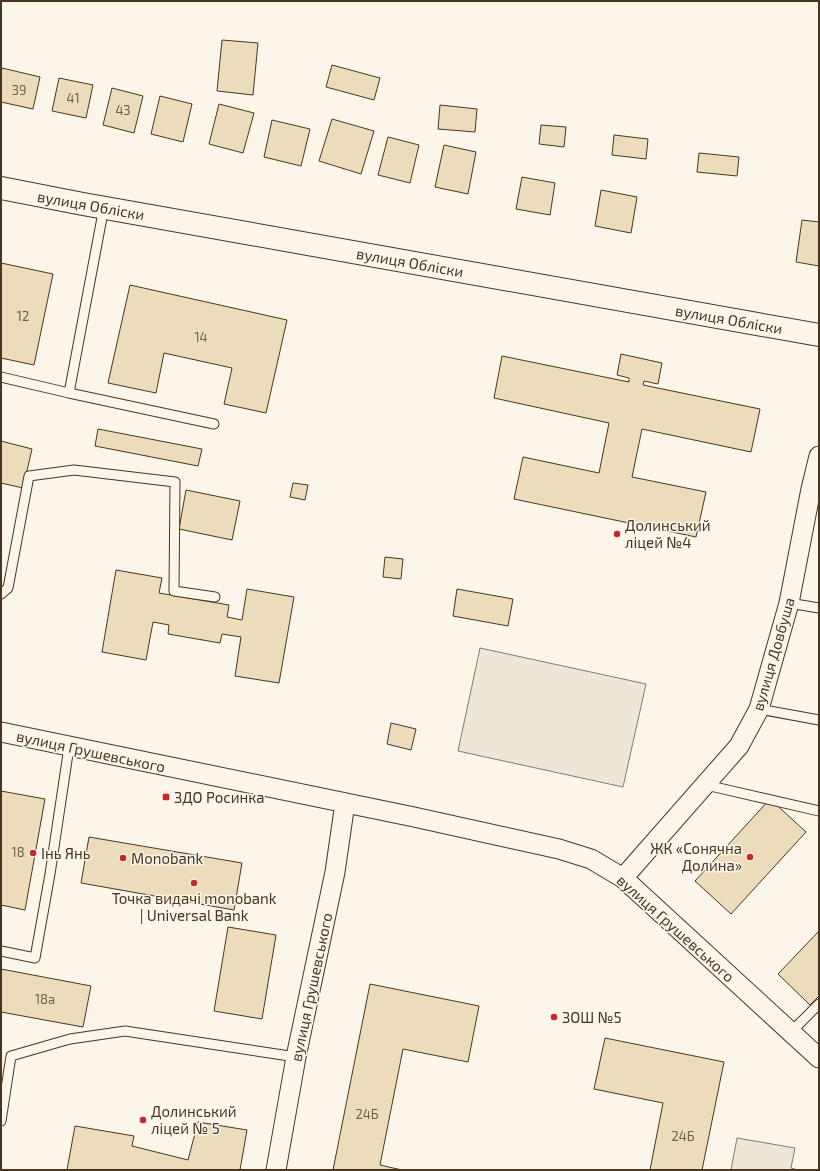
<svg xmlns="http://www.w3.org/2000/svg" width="820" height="1171" font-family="'Exo 2',sans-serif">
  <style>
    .green { fill: #ede6d9; stroke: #887966 }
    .building { fill: #ecdcbc; stroke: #4a3520 }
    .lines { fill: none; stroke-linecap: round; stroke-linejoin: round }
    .service-casing { stroke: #4a3520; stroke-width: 11 }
    .minor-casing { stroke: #4a3520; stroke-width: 21 }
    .primary-casing { stroke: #4a3520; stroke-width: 24 }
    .service { stroke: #fbf6e9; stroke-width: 9 }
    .minor { stroke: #fbf6e9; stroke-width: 19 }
    .primary { stroke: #fbf6e9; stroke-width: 22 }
    .poi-dot { fill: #c62828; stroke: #fbf6e9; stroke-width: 1.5 }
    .labels { text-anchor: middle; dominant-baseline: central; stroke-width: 3; stroke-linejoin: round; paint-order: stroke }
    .number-label { font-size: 13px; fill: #725f47 }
    .street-label { font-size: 15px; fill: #4a3520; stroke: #fbf6e9 }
    .poi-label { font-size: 15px; fill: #4a3520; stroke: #fbf6e9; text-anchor: start }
  </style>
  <rect width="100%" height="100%" fill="#fbf6e9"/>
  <path class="green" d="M480,648L646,684L623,787L458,751Z
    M737,1138L795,1148L791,1168L798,1170H731Z"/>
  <path class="building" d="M222,40L258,43L253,95L217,91Z
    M332,65L380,78L374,100L326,87Z
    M2,68L40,77L33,109L1,102V74Z
    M59,78L93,85L86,118L52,111Z
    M112,88L143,96L134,133L103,125Z
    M160,96L192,104L183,142L151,134Z
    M219,104L254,113L243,153L209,144Z
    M440,105L477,109L475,132L438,129Z
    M332,119L374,131L361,174L319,161Z
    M272,120L310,129L301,166L264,157Z
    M541,125L566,127L564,147L539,144Z
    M614,135L648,139L646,159L612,155Z
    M388,137L419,145L410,183L378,175Z
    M444,145L476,152L468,194L435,187Z
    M699,153L739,157L737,176L697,172Z
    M522,177L555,183L550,215L516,209Z
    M601,190L637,197L631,233L595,226Z
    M802,220L819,222V266L796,262Z
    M1,263L53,274L34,365L1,358Z
    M130,285L287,320L266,413L224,404L232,368L164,353L156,393L108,383Z
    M621,354L662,363L658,384L644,381L643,385L760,409L751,452L642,429L632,477L706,492L696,537L514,499L523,457L599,473L609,423L494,398L502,356L629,382V378L617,375Z
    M98,429L202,449L198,466L95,446Z
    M1,441L32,449L23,488L1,483Z
    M293,483L308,485L305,500L290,497Z
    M186,490L240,501L232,540L179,529Z
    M385,557L403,559L401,579L383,577Z
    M116,570L162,578L159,593L229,605L227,617L242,620L247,589L294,597L279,683L235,676L241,637L222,634L220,643L168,634L169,625L153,622L146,660L102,652Z
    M457,589L513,599L508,626L453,616Z
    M391,723L416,729L411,750L387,744Z
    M1,791L45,799L25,910L1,905Z
    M770,799L806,832L731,914L695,881Z
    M89,837L242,863L234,910L81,883Z
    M228,927L276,935L262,1019L214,1011Z
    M819,931V996L810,1005L778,974Z
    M1,969L91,986L83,1027L1,1012Z
    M370,984L479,1006L468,1062L403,1049L380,1165L402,1170H333Z
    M605,1038L724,1062L702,1170H650L663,1103L594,1089Z
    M198,1122L247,1130L240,1170H67L75,1126L134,1136L132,1146L188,1160Z"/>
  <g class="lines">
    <defs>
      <path id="service" d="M1,377L69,393L104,207
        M69,393L214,424
        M1,594L8,588L29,476L74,470L175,482L174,591L215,597
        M789,603L819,608
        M759,709L819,720
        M706,785L819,811
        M1,951L35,958L50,874L69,747
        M791,1032L819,1004
        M1,1121L11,1056L70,1039L125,1031L296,1057"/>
      <path id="minor" d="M1,732L414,817L559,849L591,859L623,878L819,1058
        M623,878L739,746L759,709L789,603L811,489L819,456
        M276,1170L296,1057L335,872L345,803"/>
      <path id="primary" d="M1,188L83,204L819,335"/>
    </defs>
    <use href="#service" class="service-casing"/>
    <use href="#minor" class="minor-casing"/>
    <use href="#primary" class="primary-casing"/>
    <use href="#service" class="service"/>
    <use href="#minor" class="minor"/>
    <use href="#primary" class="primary"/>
  </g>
  <g class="poi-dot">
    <circle cx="617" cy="534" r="4"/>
    <rect x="162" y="793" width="8" height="8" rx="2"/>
    <circle cx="33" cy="853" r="4"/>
    <circle cx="750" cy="857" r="4"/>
    <circle cx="123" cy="858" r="4"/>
    <circle cx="194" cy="883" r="4"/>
    <circle cx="554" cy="1017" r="4"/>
    <circle cx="143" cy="1120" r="4"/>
  </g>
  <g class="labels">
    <g class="number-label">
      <text x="19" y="90">39</text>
      <text x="73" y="98">41</text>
      <text x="123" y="110">43</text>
      <text x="23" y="316">12</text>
      <text x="201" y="337">14</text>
      <text x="18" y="852">18</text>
      <text x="45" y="999">18а</text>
      <text x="367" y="1114">24Б</text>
      <text x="683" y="1136">24Б</text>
    </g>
    <g class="street-label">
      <text transform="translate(91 205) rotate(10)">вулиця Обліски</text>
      <text transform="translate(410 262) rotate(10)">вулиця Обліски</text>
      <text transform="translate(729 319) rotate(10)">вулиця Обліски</text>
      <text transform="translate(773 654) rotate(-74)">вулиця Довбуша</text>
      <text transform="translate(91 751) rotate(12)">вулиця Грушевського</text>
      <text transform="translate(676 928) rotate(42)">вулиця Грушевського</text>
      <text transform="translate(311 987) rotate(-78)">вулиця Грушевського</text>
    </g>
    <g class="poi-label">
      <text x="625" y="525">Долинський<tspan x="625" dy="17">ліцей №4</tspan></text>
      <text x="174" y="797">ЗДО Росинка</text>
      <text x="742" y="848" text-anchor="end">ЖК «Сонячна<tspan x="742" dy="17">Долина»</tspan></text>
      <text x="41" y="853">Інь Янь</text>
      <text x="131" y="858">Monobank</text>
      <text x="194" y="898" text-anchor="middle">Точка видачі monobank<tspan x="194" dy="17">| Universal Bank</tspan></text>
      <text x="562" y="1017">ЗОШ №5</text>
      <text x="151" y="1111">Долинський<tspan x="151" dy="17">ліцей № 5</tspan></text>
    </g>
  </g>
  <rect width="820" height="1171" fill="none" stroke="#4a3520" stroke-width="4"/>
</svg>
